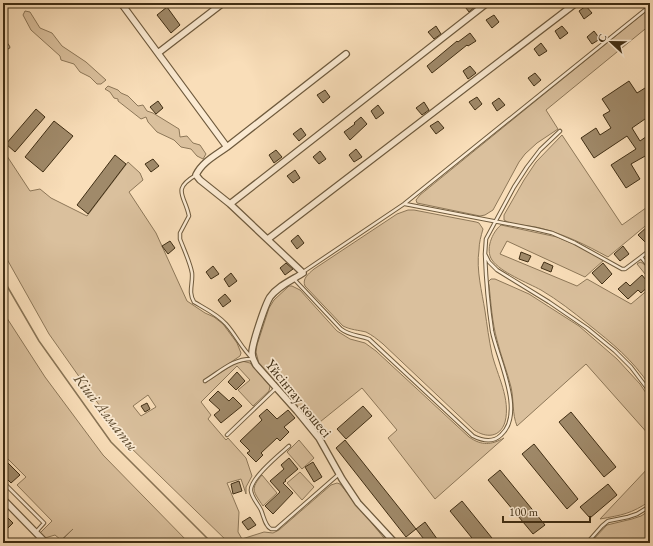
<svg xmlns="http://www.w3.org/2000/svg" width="653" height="546" font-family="'EB Garamond',serif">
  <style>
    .green { fill: #dac09d; stroke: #8d7758; fill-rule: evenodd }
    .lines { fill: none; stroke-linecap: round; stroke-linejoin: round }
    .stream { stroke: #897455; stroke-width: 1.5 }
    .building { fill: #a08a6a; stroke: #402e14 }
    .lane-casing { stroke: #6e5a3d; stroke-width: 4.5 }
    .street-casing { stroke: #6e5a3d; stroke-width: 8 }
    .lane { stroke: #fbead2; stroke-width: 2.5 }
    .street { stroke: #fbead2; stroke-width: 5.5 }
    .labels { text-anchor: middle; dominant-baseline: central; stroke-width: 3.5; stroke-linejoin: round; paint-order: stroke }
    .street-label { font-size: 15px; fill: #402e14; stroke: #fbead2 }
    .water-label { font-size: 16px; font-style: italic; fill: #5e4b2f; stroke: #fbead2 }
  </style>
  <rect width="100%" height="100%" fill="#f9deb9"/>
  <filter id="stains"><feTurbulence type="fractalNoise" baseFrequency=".005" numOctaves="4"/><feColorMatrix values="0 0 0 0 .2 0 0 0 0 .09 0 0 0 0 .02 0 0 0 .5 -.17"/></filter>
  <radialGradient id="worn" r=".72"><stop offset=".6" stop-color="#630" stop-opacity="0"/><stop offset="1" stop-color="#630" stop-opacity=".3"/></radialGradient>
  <path class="green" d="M650,8V25L546,110L558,129L537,143L525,154L519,162L493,210L485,215L480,216L417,203L416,200L420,195Z
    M25,11L30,12L40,28L52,33L62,46L86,62L106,80L101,84H97L90,77L80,72L74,64L61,60L60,56L31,30L23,15Z
    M108,86L118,90L121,93L128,96L138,106L143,105L147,111L153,113L179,129L180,137L187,136L193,143L200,145L206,154L203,159L197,156L191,149L181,147L174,140L157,132L148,122L146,117L141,119L118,101V99L114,98L110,92L105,89Z
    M562,135L622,225L650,205V222L608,257C586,245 564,234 540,228C529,225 513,226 504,220V215L524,180L536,162Z
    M3,150L30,191L40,189L51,198L87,216L128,162L140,173L143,180L129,192L156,233L187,301L205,313L214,317L223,324L237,343L241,353L240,356L203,381L205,383L235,363L242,361L250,363L270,386L269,391L253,406L238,390L250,380L237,366L201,402L211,415L208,419L226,440L228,438L246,458L252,476L246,487V494L241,479L227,483L239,512L238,532L242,539L264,532L273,533L279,530L331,485L337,483L340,484L388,543H229L126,443L49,334L3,252ZM148,395L156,407L141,416L133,406Z
    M408,210H414L476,222L479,223L483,229C481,236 479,243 479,250C476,270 482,292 485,311C487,325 489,340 492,354C497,375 511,399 505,422C500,438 486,438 474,430L383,344C377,339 372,335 366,332C358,330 351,330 343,326L305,286C302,279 308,274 314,269L397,214Z
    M501,225L557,237L576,245L604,260L585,277L507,241L500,254L577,286L587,279L631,304L650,288V386C632,359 613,344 588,324C573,312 558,300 541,290C528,283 500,272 492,260C485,250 492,232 501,225Z
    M640,262C648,265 650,272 650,280L637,264Z
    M491,279H495L529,294L579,326L617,359L640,384L650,399V436L586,364L517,426C512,414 514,400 511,387C507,371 501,356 497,340C492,322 491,303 489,285L488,282Z
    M289,286H292L300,290L337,331L350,339L365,343L376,351L469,437C482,446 491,445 504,438L435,499L388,438L397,430L362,388L315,426L259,364L256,352L257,345L269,308L274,300Z
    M3,312L45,377L103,455L189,543H63L61,541L73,529L61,540L55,535L45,538L40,533L52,521L17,485L26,477L3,454Z
    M299,440L314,458L302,469L287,452Z
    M650,466V501C631,514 622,515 600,519Z
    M300,472L314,487L302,500L287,483Z
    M262,475L277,493L263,506C253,491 250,489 262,475Z
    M650,510V543H590L607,525L632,519L641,516Z"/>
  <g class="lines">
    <path class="stream" d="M3,279L39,341L111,442L212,543"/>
  </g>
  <path class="building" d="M462,3H474L476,6L469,12Z
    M586,6L592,13L584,19L579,11Z
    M167,7L180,25L171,33L157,15Z
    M494,15L499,22L492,28L486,20Z
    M436,26L441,34L434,39L428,32Z
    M562,26L568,33L560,39L555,31Z
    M594,31L600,39L592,44L587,37Z
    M470,33L476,41L468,46L467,45L432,73L427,66L457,41L458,42Z
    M541,43L547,51L539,56L534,49Z
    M470,66L476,73L468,79L463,71Z
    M535,73L541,80L534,86L528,78Z
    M629,81L637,93L645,88L650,97V127L645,119L632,128L640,141L650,134V159L647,155L631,164L640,179L626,188L611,165L636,149L627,136L594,158L581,138L596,128L600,135L611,128L603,115L610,111L602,99Z
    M325,90L330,97L323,103L317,95Z
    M477,97L482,104L475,110L469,102Z
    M499,98L505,105L497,111L492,103Z
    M158,101L163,108L156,114L150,107Z
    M424,102L429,110L422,115L416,108Z
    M378,105L384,113L376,119L371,111Z
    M36,109L45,117L15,152L6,144Z
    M361,117L367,124L350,140L344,132L355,124L354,123Z
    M54,121L73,136L43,172L25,157Z
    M438,121L444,128L436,134L430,126Z
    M301,128L306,135L299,141L293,134Z
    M356,149L362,157L354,162L349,155Z
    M276,150L282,157L274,163L269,155Z
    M320,151L326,159L319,164L313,157Z
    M115,155L126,164L88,214L77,205Z
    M153,159L159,166L151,172L145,164Z
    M295,170L300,178L293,183L287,176Z
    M648,226L650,229V239L646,243L638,235Z
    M298,235L304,243L297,249L291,241Z
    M170,241L175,248L168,254L162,246Z
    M623,246L629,254L620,261L614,254Z
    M521,252L531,256L528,262L519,259Z
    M544,262L553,266L551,272L541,268Z
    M286,263L293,269L285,275L280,268Z
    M603,263L612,274L602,284L592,273Z
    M213,266L219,274L211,279L206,272Z
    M231,273L237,281L229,287L224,279Z
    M642,275L650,285L641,293L638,290L628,299L618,289L626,282L630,286Z
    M225,294L231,301L223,307L218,300Z
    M237,372L245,381L236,390L228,382Z
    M218,391L229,401L233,397L242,406L221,423L214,415L220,410L209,400Z
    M147,403L150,409L145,412L141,406Z
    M363,406L372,416L346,439L337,429Z
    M267,409L277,419L288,410L295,418L284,427L289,432L280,441L277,438L261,453L263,455L256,462L247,453L250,451L240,441L262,420L259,416Z
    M571,412L616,467L604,477L559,422Z
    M345,440L416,529L406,537L336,448Z
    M534,444L578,499L567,509L522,454Z
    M3,458L20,475L11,483L3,475Z
    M289,458L298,469L285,480L286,481L283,483L293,493L273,514L265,506L280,492L270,481L284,469L281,465Z
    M313,462L322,477L314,482L305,467Z
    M500,470L545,525L533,534L488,480Z
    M239,481L242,491L233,494L231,484Z
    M608,484L617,495L590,518L580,507Z
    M462,501L496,543H476L450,511Z
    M3,513L13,523L3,533Z
    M250,517L256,525L248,530L242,522Z
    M425,522L440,543H427L416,529Z"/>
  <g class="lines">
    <defs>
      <path id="lane" d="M3,40L8,47
        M560,131L540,150L527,167L514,187L486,239L485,254L489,262L497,270L549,302L587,328L615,351L631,367L650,392
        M196,175C171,190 185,195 189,216L180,233V239C184,250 190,262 192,273C193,284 188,292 194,302C204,308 217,314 226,324C236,335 242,349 253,359C234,358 221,371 205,381
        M405,204L535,229L552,233L575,243L622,269H625L641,257L650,268
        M641,257L650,250
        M303,272L404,204L650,6
        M294,279L341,329C350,336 359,335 369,339L473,436C483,441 493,443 501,435C526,413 497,358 492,331C488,305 486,280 485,254
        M227,435L276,388
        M289,446C280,454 249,479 251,491C252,498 258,504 261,510C264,517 265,526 271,529H276L339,474
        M3,482L44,523L36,532
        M587,543L602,526L608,521L628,517L637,514L650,506"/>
      <path id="street" d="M121,3L227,147C216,155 202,162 196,175L200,180L230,204
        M158,53L223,3
        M227,147L346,54
        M268,239L576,3
        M3,499L46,543
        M395,543L358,503L342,479L319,438L297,411L256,365C254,361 252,358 252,353C252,344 265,305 270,297C278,286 292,280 303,273L230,204L487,3"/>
    </defs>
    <use href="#lane" class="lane-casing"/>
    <use href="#street" class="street-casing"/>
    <use href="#lane" class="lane"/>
    <use href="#street" class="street"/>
  </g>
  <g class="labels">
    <g class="street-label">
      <text transform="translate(299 398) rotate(51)">Үйсінтау көшесі</text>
    </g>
    <g class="water-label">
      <text transform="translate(106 412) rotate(52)">Кіші Алматы</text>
    </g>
  </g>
  <rect width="653" height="546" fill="none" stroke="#f9deb9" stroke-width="16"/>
  <rect x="4" y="4" width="645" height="538" fill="none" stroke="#402e14" stroke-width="2"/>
  <rect x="8" y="8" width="637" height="530" fill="none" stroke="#402e14"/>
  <g transform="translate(611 42) rotate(292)" stroke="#fbead2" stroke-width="3" paint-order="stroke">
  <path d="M0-3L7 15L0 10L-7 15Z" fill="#402e14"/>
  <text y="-6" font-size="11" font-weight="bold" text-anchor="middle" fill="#402e14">С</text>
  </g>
  <path d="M503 516v6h87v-6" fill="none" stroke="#402e14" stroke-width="2"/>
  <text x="509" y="516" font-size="12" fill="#402e14" stroke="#fbead2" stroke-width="3" paint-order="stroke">100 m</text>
  <rect width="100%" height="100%" filter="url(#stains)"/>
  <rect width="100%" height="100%" fill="url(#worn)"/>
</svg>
